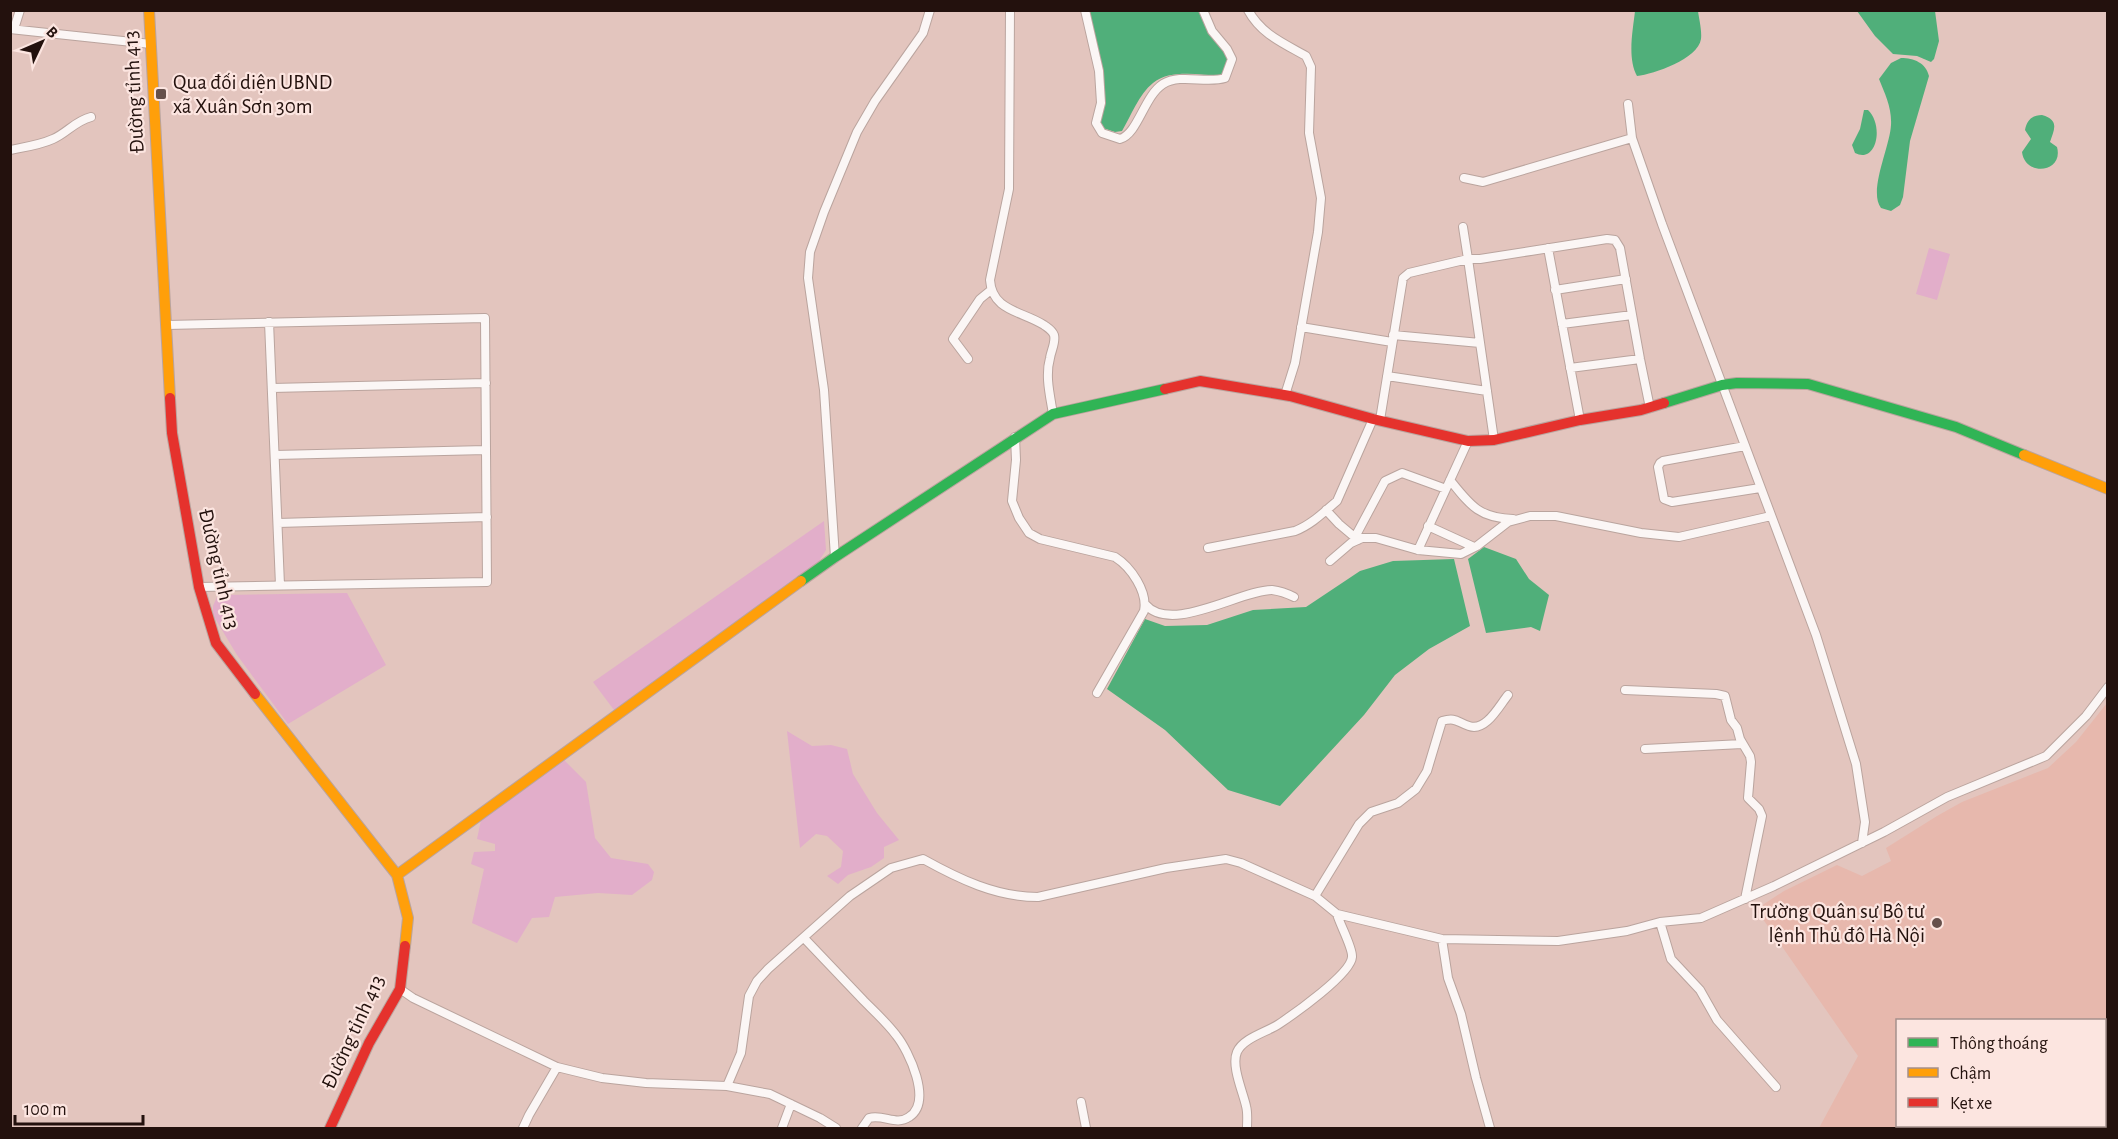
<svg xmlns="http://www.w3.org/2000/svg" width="2118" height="1139" font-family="'Alegreya Sans',sans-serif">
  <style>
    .built { fill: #e7b8ad; fill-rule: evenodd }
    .green { fill: #e2aeca }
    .water { fill: #50af7a }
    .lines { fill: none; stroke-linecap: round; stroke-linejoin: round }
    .street-casing { stroke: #baa49e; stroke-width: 10 }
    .fast-casing { stroke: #baa49e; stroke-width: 12 }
    .slow-casing { stroke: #baa49e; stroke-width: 12 }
    .jam-casing { stroke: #baa49e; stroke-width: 12 }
    .street { stroke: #fbf6f5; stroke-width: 8 }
    .fast { stroke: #30b455; stroke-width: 10 }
    .slow { stroke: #ff9f0a; stroke-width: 10 }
    .jam { stroke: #e5322d; stroke-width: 10 }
    .poi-dot { fill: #66504b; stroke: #fce5e0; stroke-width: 2 }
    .labels { text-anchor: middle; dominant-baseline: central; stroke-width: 4.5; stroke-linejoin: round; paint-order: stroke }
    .poi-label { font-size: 21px; fill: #23110d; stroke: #fce5e0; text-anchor: start }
    .street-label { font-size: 21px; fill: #23110d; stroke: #fce5e0 }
  </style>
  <rect width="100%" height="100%" fill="#e3c5be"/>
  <path class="built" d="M2107,703V1128H1819L1858,1056L1758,912L1764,904L1784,891L1837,865L1862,876L1891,861L1886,848L1937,816L1962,802L2048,768L2076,742ZM1898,1020H2104V1126H1898Z"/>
  <path class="green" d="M1929,248L1950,254L1937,300L1916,294Z
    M824,521L826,550L816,566L614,710L593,682Z
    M347,593L386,665L288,724L237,655L213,615V606L217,597L223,595Z
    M787,731L812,746L831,745L847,749L853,774L877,813L899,840L884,847V858L871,867L848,875L838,884L827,876L841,867L843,851L827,836L816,834L800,848Z
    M564,760L586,782L595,838L611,858L648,864L654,872L652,880L632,895L598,893L555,897L549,917L532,918L517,943L472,923L484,869L471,864L474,852L495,851V844L477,839L481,820Z"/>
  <path class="water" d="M1088,11H1199L1207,29L1225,49L1228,56L1223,74L1221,76C1200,75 1170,69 1153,83C1139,94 1131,116 1122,131L1115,132L1100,127L1103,104Z
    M1635,11H1698C1699,19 1702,30 1701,39C1698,59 1654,74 1637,76C1627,58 1633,30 1635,11Z
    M1857,11H1935L1939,41L1934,59L1931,62L1917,56L1893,54L1875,36Z
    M1901,58C1914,58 1926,63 1929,76L1910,141L1903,197L1900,205L1891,211L1881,208C1868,191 1890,147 1891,125C1892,108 1885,94 1879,79L1891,63Z
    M1864,110H1868C1884,125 1877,164 1855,153L1852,145L1860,129Z
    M2042,115C2060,120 2054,130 2050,142L2057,147C2064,173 2025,177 2022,152L2031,139L2025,130C2027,120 2032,115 2042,115Z
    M1484,547L1516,559L1529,579L1549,595L1540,631L1531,627L1486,633L1468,559Z
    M1454,559L1470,626L1429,649L1395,675L1364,715L1280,806L1228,790L1165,730L1107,689L1145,619L1165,626L1207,625L1253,610L1306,607L1360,571L1393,561Z"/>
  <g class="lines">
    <defs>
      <path id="street" d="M1010,10L1009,189L990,280C992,311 1022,311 1044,325C1048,328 1052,330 1054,335C1056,342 1051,351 1050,358C1045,376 1050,395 1053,414
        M1085,10L1099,71L1101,103L1096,123L1102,133L1120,139C1138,134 1144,96 1163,84C1181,73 1206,84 1225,78L1232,59L1227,49L1212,31L1203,10
        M1248,10C1261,34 1283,43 1306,56L1311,67L1309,133L1321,198L1318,232L1295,363L1285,395
        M10,29L151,44
        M14,29L20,10
        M1628,104L1632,138L1662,224L1816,635L1856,764L1865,822L1862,843
        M10,150C25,147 40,145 53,139C67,133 75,121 91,117
        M1464,178L1483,182L1632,138
        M1548,248L1580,420
        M1555,290L1626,279
        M269,322L280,585
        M1562,324L1632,315
        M167,325L485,318L487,582L199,587
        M1301,327L1392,342
        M1393,335L1480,343
        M968,359L953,339L980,299L991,290
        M1570,368L1640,359
        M1387,376L1487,391
        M272,388L486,383
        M1380,420L1403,278L1409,273L1468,259L1463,227
        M1015,437L1016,460L1012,501L1019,518L1029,533L1040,539L1115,557C1131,567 1148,592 1144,611L1097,693
        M1494,440L1468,259H1480L1607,239L1615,240L1620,248L1640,359L1650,408
        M1745,446L1663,461L1660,463L1658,467L1664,499L1672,502L1760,488
        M275,455L486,450
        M1450,480C1470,505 1479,518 1513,519
        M1326,510L1339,524L1358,540
        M278,523L487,517
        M1428,526L1474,547
        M1355,537L1385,481L1402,473L1446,489
        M1208,548L1295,531C1311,525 1324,512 1337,501L1373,419
        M1418,550L1468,441
        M835,557L824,390L808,278L810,252L824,212L857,132L875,101L923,33L930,10
        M1330,561L1351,543L1362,538H1376L1418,550L1461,554L1477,546L1508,522L1530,516H1556L1641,533L1679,537L1771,516
        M1145,604C1171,635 1240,590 1272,590C1280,591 1288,594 1294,597
        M1625,690L1716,694L1725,696L1731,720L1737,728L1740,739L1750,756L1751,762L1748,798L1759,809L1762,816L1745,899
        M1645,749L1742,744
        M1315,896L1359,824L1371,812L1398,803L1416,789L1427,771L1442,721C1456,717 1457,722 1469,726C1486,732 1499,706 1508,695
        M1660,922L1671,959L1700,990L1717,1020L1776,1087
        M804,938C824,959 844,980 864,1001C875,1012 887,1023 896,1035C909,1051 933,1102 909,1117C896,1126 884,1114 869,1118L862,1128
        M1442,939L1448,978L1461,1014L1476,1078L1490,1128
        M400,989L413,998L557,1067L602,1078L646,1083L727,1086L741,1053L749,996L757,981L768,969L850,896L891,868L923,859C959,879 996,897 1038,897L1166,868L1226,859L1241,863L1315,896L1337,914L1442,939L1558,941L1627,931L1660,922L1701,918L1774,886L1884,832L1947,797L2046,756L2086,716L2108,687
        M727,1086L770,1094L820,1118L836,1128
        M1081,1102L1086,1128
        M523,1128L529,1115L557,1067
        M782,1128L791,1104
        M1247,1128C1247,1121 1248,1113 1246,1106C1243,1092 1231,1066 1237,1052C1243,1038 1267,1032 1279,1024C1294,1014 1351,974 1352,957C1353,948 1340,925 1337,914"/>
      <path id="fast" d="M1664,403L1722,385L1737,383L1808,384L1956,427L2024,455
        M801,581L835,557L1053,414L1165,389"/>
      <path id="slow" d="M149,10L170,398
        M2024,455L2108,489
        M255,694L397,875L408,918L405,946
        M397,875L801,581"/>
      <path id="jam" d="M1165,389L1200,381L1290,396L1373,419L1468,441L1494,440L1580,420L1641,410L1664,403
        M170,398L172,433L199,587L216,643L255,694
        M330,1128L369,1043L400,989L405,946"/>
    </defs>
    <use href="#street" class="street-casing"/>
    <use href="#fast" class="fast-casing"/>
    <use href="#slow" class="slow-casing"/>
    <use href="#jam" class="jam-casing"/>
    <use href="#street" class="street"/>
    <use href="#fast" class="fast"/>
    <use href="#slow" class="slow"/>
    <use href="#jam" class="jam"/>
  </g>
  <g class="poi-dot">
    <rect x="155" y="88" width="12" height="12" rx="3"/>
    <circle cx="1937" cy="923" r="6"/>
  </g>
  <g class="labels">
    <g class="poi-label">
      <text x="173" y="82">Qua đối diện UBND<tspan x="173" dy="24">xã Xuân Sơn 30m</tspan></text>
      <text x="1925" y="911" text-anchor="end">Trường Quân sự Bộ tư<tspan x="1925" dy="24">lệnh Thủ đô Hà Nội</tspan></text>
    </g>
    <g class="street-label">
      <text transform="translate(134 92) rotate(-93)">Đường tỉnh 413</text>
      <text transform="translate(219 569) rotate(77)">Đường tỉnh 413</text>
      <text transform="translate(353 1032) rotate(-65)">Đường tỉnh 413</text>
    </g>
  </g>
  <rect width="2118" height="1139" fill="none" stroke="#23110d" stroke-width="24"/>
  <rect x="1896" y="1019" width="210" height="108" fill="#fce5e0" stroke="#a5908c" stroke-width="1.5"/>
  <rect x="1908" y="1038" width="30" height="9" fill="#30b455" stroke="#a5908c" stroke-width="1.5"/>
  <text x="1950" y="1049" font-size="18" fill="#23110d">Thông thoáng</text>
  <rect x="1908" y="1068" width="30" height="9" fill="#ff9f0a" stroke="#a5908c" stroke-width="1.5"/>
  <text x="1950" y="1079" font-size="18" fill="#23110d">Chậm</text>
  <rect x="1908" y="1098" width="30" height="9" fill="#e5322d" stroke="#a5908c" stroke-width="1.5"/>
  <text x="1950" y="1109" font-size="18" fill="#23110d">Kẹt xe</text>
  <g transform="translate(42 42) rotate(46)" stroke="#fce5e0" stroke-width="4.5" paint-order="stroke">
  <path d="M0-4.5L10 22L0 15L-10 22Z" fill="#23110d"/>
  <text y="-9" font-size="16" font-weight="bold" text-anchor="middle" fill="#23110d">B</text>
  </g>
  <path d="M15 1115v9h128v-9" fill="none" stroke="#23110d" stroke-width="3"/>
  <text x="24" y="1115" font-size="18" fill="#23110d" stroke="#fce5e0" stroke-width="4.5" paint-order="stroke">100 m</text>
</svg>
